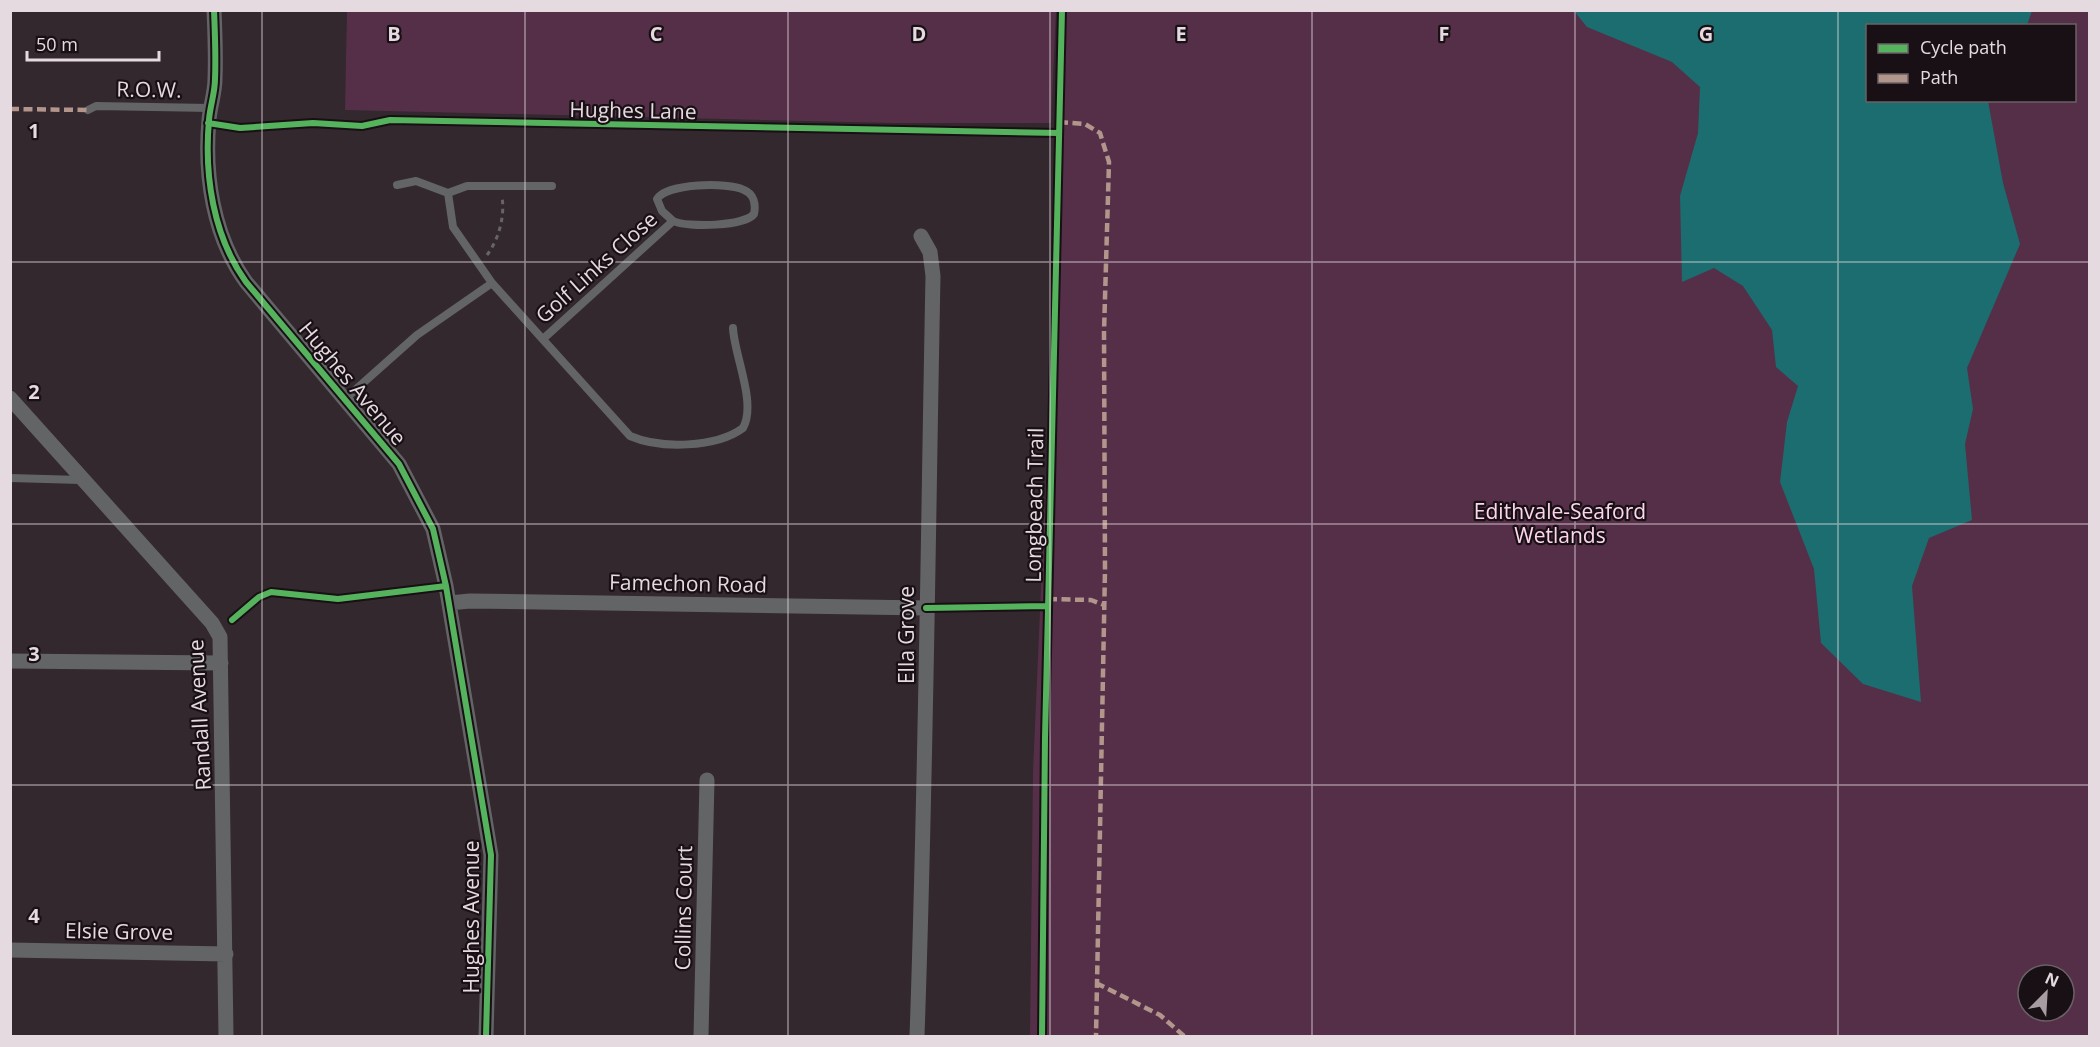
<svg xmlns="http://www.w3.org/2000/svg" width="2100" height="1047" font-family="'Open Sans',sans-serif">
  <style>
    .green { fill: #552f48; fill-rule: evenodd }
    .water { fill: #1b6d6f }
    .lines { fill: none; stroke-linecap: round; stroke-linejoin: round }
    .path { stroke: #666466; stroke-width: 3; stroke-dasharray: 4.5 4.5; stroke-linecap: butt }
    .lane { stroke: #636465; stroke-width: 8 }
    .street { stroke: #636465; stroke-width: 15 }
    .quiet { stroke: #b2968c; stroke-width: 4.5; stroke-dasharray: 9 4.5; stroke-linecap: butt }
    .cycleway-casing { stroke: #181015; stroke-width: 10 }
    .cycleway { stroke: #56b35d; stroke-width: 6 }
    .grid { fill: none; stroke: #e5dae0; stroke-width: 1.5; stroke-opacity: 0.55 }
    .labels { text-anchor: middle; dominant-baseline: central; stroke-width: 4.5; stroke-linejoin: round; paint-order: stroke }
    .street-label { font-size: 21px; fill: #e5dae0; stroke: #181015 }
    .park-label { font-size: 21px; fill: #fdd6ed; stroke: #181015 }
    .grid-label { font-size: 20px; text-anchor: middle; font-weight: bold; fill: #e5dae0; stroke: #181015; stroke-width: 4.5; stroke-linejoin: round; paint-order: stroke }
  </style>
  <rect width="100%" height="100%" fill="#32282e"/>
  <path class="green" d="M347,11H1056L1051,123H892L345,110Z
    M1066,11H2089V1036H1030L1033,772ZM1868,26H2074V100H1868ZM2028,975H2064V1011H2028Z"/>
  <path class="water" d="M1574,11H2032L2027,25L1868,26V100L1988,101L2003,183L2020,244L1967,368L1973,409L1965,444L1972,520L1929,538L1912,586L1921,702L1863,684L1821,643L1814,569L1780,482L1787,422L1798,386L1776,367L1772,330L1743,286L1714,268L1682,282L1680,196L1698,133L1700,87L1672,62L1587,27Z"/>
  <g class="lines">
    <path class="path" d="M487,255C499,239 505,216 502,197"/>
    <path class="lane" d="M88,110L96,106L210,108
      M397,185L416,181L448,193
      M492,283L453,227L448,193L467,186H552
      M543,339L673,221L662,211L657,199C667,183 728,182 744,190C754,194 756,204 754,214C745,226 688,228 673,221
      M345,399L417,335L492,283L630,436C660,449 716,448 743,428C757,403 734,355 733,328
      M10,478L81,480"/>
    <path class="street" d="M214,10C215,33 216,56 215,79C215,93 210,106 209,120C204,175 213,236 246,282L399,464L433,529L446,586L491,855L486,1036
      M10,398L212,623L220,637L226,1036
      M449,603L470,601L926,608
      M10,661L221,663
      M10,950L226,954
      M701,1036L707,780
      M917,1036C926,783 928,529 933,276L930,252L921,236"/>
    <path class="quiet" d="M10,109L88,110
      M1059,122L1085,124L1100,133L1109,162L1104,332L1105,570L1096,1036
      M1048,599L1091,600L1104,605
      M1096,983L1160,1015L1184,1036"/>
    <defs>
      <path id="cycleway" d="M214,10C215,33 216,56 215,79C215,93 210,106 209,120C204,175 213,236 246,282L399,464L433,529L446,586L491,855L486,1036
        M208,123L240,128L313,123L362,126L390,120L1059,133
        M926,608L1048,606
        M232,620L259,597L271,592L338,599L446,586
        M1042,1036L1045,738L1062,10"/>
    </defs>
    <use href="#cycleway" class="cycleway-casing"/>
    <use href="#cycleway" class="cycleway"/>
  </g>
  <path class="grid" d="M262,10V1036M525,10V1036M788,10V1036M1050,10V1036M1312,10V1036M1575,10V1036M1838,10V1036M10,262H2090M10,524H2090M10,785H2090"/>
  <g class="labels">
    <g class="street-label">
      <text transform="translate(149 89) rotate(1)">R.O.W.</text>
      <text transform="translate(633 110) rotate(1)">Hughes Lane</text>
      <text transform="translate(596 267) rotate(-42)">Golf Links Close</text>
      <text transform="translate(353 383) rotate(50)">Hughes Avenue</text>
      <text transform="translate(1034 505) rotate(-89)">Longbeach Trail</text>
      <text transform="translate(688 583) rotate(1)">Famechon Road</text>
      <text transform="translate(906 635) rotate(-90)">Ella Grove</text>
      <text transform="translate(199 715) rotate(-93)">Randall Avenue</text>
      <text transform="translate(683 908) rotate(-89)">Collins Court</text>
      <text transform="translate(471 917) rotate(-90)">Hughes Avenue</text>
      <text transform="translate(119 931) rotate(1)">Elsie Grove</text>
    </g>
    <g class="park-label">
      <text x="1560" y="511">Edithvale-Seaford<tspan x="1560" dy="24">Wetlands</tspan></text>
    </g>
  </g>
  <g class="grid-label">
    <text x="394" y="41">B</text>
    <text x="656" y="41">C</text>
    <text x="919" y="41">D</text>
    <text x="1181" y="41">E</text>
    <text x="1444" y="41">F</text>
    <text x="1706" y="41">G</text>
    <text x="34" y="138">1</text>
    <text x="34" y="399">2</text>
    <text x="34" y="661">3</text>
    <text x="34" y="923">4</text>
  </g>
  <rect width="2100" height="1047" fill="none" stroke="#e5dae0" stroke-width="24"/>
  <rect x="1866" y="24" width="210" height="78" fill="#181015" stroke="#6a6166" stroke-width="1.5"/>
  <rect x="1878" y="44" width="30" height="9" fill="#56b35d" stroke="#6a6166" stroke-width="1.5"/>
  <text x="1920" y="54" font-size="18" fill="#e5dae0">Cycle path</text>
  <rect x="1878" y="74" width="30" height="9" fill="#b2968c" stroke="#6a6166" stroke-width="1.5"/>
  <text x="1920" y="84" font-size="18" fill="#e5dae0">Path</text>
  <g transform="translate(2046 993) rotate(24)"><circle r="28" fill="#181015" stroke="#6a6166" stroke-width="1.5"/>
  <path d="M0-4.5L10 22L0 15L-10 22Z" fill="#a69ca2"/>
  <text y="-9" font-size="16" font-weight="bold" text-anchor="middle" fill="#e5dae0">N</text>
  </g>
  <path d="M27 51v9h132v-9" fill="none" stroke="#e5dae0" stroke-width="3"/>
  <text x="36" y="51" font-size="18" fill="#e5dae0" stroke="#181015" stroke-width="4.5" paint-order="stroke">50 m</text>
</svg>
